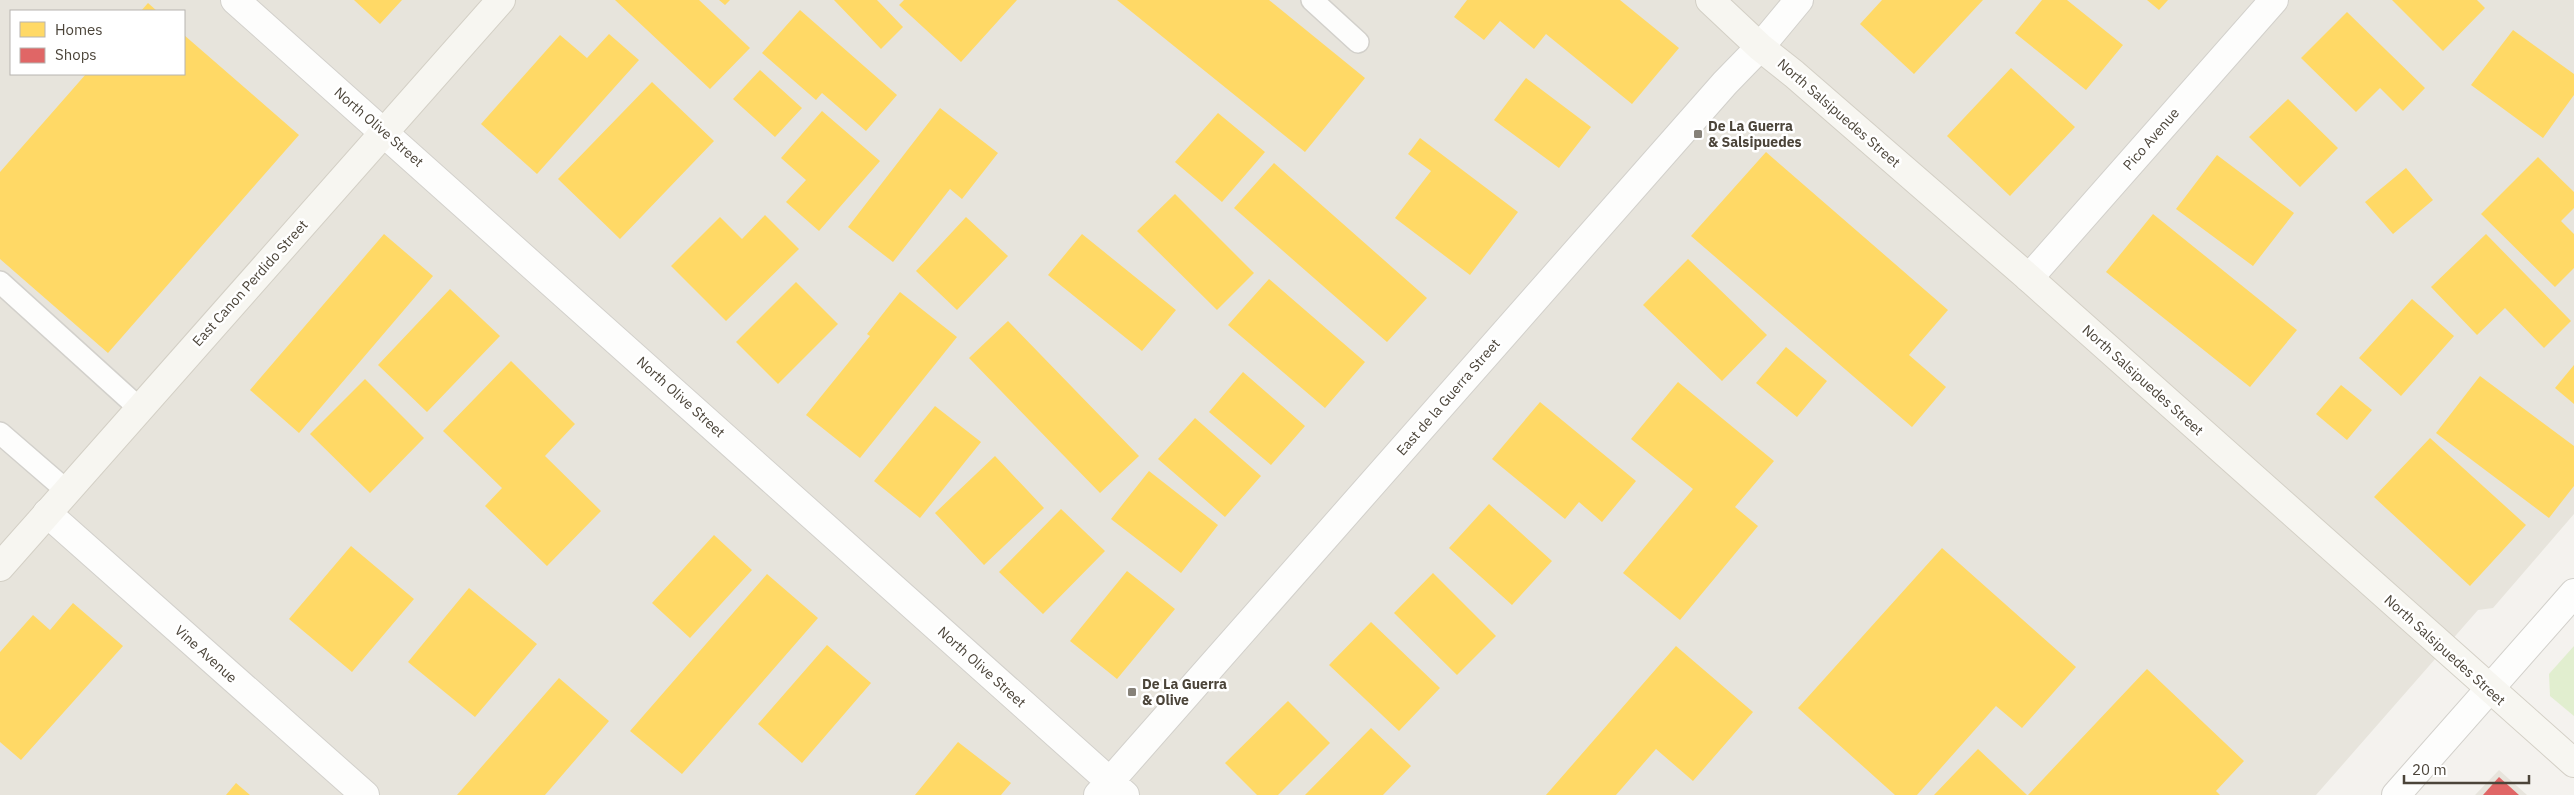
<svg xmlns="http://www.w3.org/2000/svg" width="2574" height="795" font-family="'IBM Plex Sans',sans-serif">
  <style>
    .residential { fill: #e7e4dc; fill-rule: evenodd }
    .green { fill: #e1eecf }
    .homes { fill: #ffd966 }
    .shops { fill: #e06666 }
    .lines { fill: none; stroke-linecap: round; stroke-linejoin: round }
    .lane-casing { stroke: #d2d0cb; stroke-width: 24 }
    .street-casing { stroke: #d2d0cb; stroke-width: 30 }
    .secondary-casing { stroke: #d3cfc5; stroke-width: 30 }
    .lane { stroke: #fdfdfc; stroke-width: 21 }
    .street { stroke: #fdfdfc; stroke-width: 28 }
    .secondary { stroke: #f7f6f1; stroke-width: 28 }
    .poi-dot { fill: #868178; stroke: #fff; stroke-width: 2 }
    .labels { text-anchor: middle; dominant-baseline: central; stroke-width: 5; stroke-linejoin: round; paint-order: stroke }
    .street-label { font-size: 14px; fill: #4b4439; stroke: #fff }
    .poi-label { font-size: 14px; font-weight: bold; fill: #4b4439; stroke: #fff; text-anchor: start }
  </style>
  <rect width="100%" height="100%" fill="#f4f2ee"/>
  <path class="residential" d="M0,0H2574V514L2493,608L2478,610L2316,795H0ZM11,11H184V74H11Z
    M2499,770L2527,795H2475Z"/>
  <path class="green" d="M2574,646V716L2550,696L2549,674Z"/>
  <path class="homes" d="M354,0H402L380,24Z
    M615,0H699L750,48L710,89Z
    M719,0H730L725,5Z
    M834,0H877L903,27L881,49Z
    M904,0H1017L961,62L899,5Z
    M1117,0H1269L1365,78L1305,152Z
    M1467,0H1620L1679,48L1632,104L1546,34L1534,49L1500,21L1484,40L1454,17Z
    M1882,0H1983L1914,74L1860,24Z
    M2042,0H2067L2123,45L2086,90L2015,33Z
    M2147,0H2168L2159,10Z
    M2392,0H2477L2485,8L2443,51Z
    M148,3L157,11H141Z
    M800,10L897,95L866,131L822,93L816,100L762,53Z
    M2347,12L2425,88L2403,111L2380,88L2356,112L2301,58Z
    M2513,30L2574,74V95L2543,138L2471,85Z
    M609,34L639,60L537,174L481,124L560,35L587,58Z
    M184,35L299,135L108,353L0,259V172L86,74H184Z
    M2011,68L2075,127L2010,196L1947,136Z
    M760,70L802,108L775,137L733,99Z
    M1526,78L1591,127L1559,168L1494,120Z
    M652,82L714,141L620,239L558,179Z
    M2288,99L2338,148L2300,187L2249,137Z
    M940,108L998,153L962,199L950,189L893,262L848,227Z
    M822,111L880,161L819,231L786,202L806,180L781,158Z
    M1218,113L1265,152L1222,202L1175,162Z
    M1420,138L1518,212L1470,275L1395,218L1431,171L1408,154Z
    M1766,152L1948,310L1909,355L1946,387L1912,427L1691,236Z
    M2217,155L2294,213L2253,266L2176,209Z
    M2538,157L2574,192V208L2561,221L2574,234V268L2555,287L2481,214Z
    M1274,163L1427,298L1387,342L1234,208Z
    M2406,168L2433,200L2393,234L2365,202Z
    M1175,194L1254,273L1217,310L1137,231Z
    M2153,214L2297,330L2250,387L2106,272Z
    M765,215L799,249L726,321L671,266L720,217L742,239Z
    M966,217L1008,256L957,310L916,271Z
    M384,234L433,276L299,433L250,390Z
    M1082,234L1176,310L1142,351L1048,275Z
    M2486,234L2571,321L2544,348L2505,308L2477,335L2431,287Z
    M1688,259L1767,335L1722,381L1643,305Z
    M1269,279L1365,362L1325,408L1228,325Z
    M796,282L838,324L778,384L736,342Z
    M450,289L500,336L427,412L378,365Z
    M900,292L957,337L860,458L806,415L870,336L867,334Z
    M2412,299L2454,336L2401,396L2359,358Z
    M1008,321L1139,456L1100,493L969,358Z
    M1786,347L1827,381L1797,417L1756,383Z
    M511,361L575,424L545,456L601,511L547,566L485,506L502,488L443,431Z
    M2574,365V404L2555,388Z
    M1243,372L1305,426L1271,465L1209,412Z
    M2480,376L2574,446V486L2549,518L2436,433Z
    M365,379L424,438L370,493L310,434Z
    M1678,382L1774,461L1735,507L1758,526L1680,620L1623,573L1693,489L1631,439Z
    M2341,385L2372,410L2347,440L2316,414Z
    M1540,402L1636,481L1602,522L1579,502L1565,519L1492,459Z
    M935,406L981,442L920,518L874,481Z
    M1195,418L1261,476L1225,517L1158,459Z
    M2430,438L2526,525L2470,586L2374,497Z
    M995,456L1044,508L984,565L935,513Z
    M1149,471L1218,525L1181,573L1111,519Z
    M1489,504L1552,561L1512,605L1449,548Z
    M1061,509L1105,551L1043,614L999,572Z
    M714,535L752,570L690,638L652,603Z
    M351,546L414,599L352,672L289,619Z
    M1942,548L2076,667L2022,728L1996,706L1917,795H1895L1798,708Z
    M1127,571L1175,609L1117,679L1070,641Z
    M1433,573L1496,636L1457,675L1394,613Z
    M767,574L818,618L682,774L630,731Z
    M469,588L537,644L475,717L408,662Z
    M73,603L123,646L21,760L0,742V652L33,615L50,630Z
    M1371,622L1440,688L1399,731L1329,665Z
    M827,645L871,683L802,763L758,724Z
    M1676,646L1753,712L1693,781L1656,749L1616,795H1546Z
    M2147,669L2244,761L2216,791L2220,795H2028Z
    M559,678L609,721L545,795H457Z
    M1288,701L1330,743L1278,795H1257L1225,763Z
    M1371,728L1411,766L1383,795H1305Z
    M958,742L1011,783L1001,795H915Z
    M1978,749L2027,795H1934Z
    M236,783L250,795H226Z"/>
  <path class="shops" d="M2499,777L2519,795H2483Z"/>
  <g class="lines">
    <defs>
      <path id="lane" d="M1312,0L1358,42
        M0,282L139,408
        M0,433L67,491"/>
      <path id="street" d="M235,0L1125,795
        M2029,278L2274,0
        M47,513L365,795
        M1098,795L1725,83L1760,47L1799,0
        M2396,795L2574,593"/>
      <path id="secondary" d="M1710,0L1760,47L1794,74L2029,278L2574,763
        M0,567L501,0"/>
    </defs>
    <use href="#lane" class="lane-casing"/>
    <use href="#street" class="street-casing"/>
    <use href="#secondary" class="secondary-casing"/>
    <use href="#lane" class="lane"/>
    <use href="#street" class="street"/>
    <use href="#secondary" class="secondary"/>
  </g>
  <g class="poi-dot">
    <rect x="1693" y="129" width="10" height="10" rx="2.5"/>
    <rect x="1127" y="687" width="10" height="10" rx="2.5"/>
  </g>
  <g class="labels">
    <g class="street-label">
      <text transform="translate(1839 113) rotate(41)">North Salsipuedes Street</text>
      <text transform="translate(379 127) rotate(41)">North Olive Street</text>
      <text transform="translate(2151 139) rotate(-49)">Pico Avenue</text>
      <text transform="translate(250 283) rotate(-48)">East Canon Perdido Street</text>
      <text transform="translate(2143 380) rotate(42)">North Salsipuedes Street</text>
      <text transform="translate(681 397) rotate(42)">North Olive Street</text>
      <text transform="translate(1448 397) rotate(-49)">East de la Guerra Street</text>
      <text transform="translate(2445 650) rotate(42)">North Salsipuedes Street</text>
      <text transform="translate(206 654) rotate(42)">Vine Avenue</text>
      <text transform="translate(982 667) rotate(42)">North Olive Street</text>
    </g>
    <g class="poi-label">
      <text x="1708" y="126">De La Guerra<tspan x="1708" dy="16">&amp; Salsipuedes</tspan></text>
      <text x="1142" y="684">De La Guerra<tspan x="1142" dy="16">&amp; Olive</tspan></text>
    </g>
  </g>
  <rect x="10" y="10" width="175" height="65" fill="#ffffff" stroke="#b7b4b0"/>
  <rect x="20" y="22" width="25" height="15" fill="#ffd966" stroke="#b7b4b0"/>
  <text x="55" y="35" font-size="15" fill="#4b4439">Homes</text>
  <rect x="20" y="48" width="25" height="15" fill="#e06666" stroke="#b7b4b0"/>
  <text x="55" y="60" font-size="15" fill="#4b4439">Shops</text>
  <path d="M2404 775v8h125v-8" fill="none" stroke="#4b4439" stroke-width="2.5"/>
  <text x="2412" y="775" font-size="15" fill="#4b4439" stroke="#ffffff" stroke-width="4" paint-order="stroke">20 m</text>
</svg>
